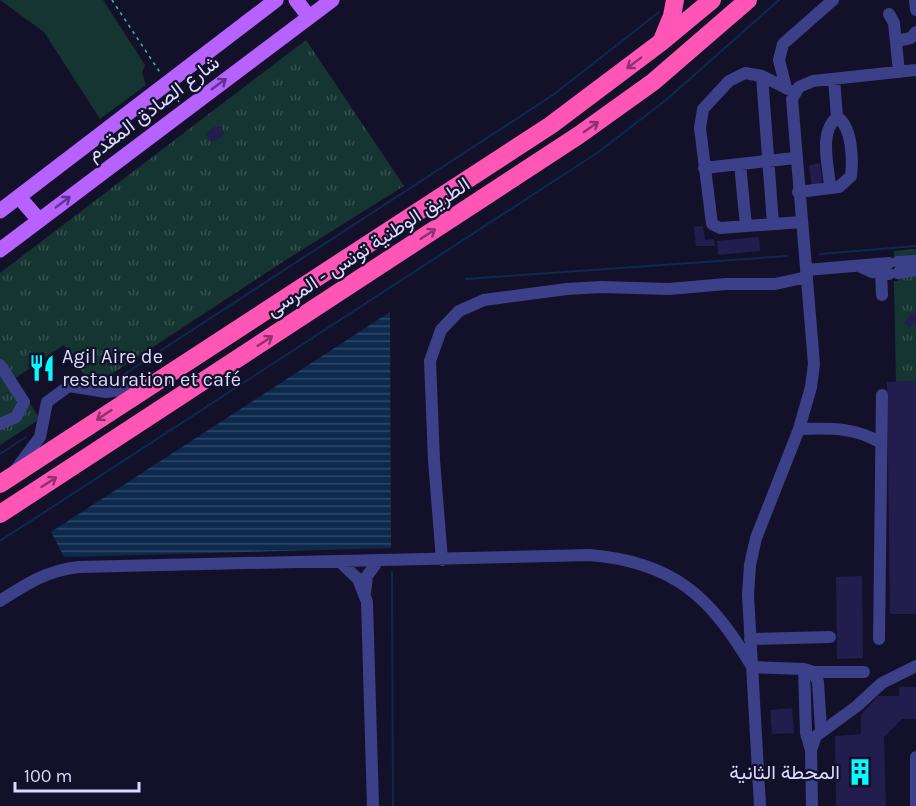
<svg xmlns="http://www.w3.org/2000/svg" width="916" height="806" font-family="Karla,Vazirmatn,sans-serif">
  <style>
    .grass { fill: url(#grass-tufts) }
    .garden { fill: #143531 }
    .water { fill: url(#water-rules) }
    .lines { fill: none; stroke-linecap: round; stroke-linejoin: round }
    .stream { stroke: #0d2a4d; stroke-width: 2 }
    .building { fill: #221d4c }
    .path { stroke: #30bda8; stroke-width: 1.5; stroke-dasharray: 3 4.5; stroke-linecap: butt }
    .minor { stroke: #3c4089; stroke-width: 12 }
    .major { stroke: #b761ff; stroke-width: 15 }
    .highway { stroke: #ff55b5; stroke-width: 18 }
    .oneway { stroke: #893370 }
    .oneway2 { stroke: #5d358a }
    .labels { text-anchor: middle; dominant-baseline: central; stroke-width: 4.5; stroke-linejoin: round; paint-order: stroke }
    .street-label { font-size: 20px; fill: #dbdaff; stroke: #13112a }
    .poi-label { font-size: 20px; fill: #dbdaff; stroke: #13112a; text-anchor: start }
  </style>
  <defs>
    <pattern id="grass-tufts" width="24" height="20" patternUnits="userSpaceOnUse" patternTransform="scale(1.5)"><rect width="24" height="20" fill="#143531"/><path d="M3 7l-1-3M5 7V3M7 7l1-3M15 17l-1-3M17 17v-4M19 17l1-3" fill="none" stroke="#365250"/></pattern>
    <pattern id="water-rules" width="6" height="5" patternUnits="userSpaceOnUse" patternTransform="scale(1.5)"><rect width="6" height="5" fill="#0d2a4d"/><path d="M0 2.5h6" fill="none" stroke="#304868"/></pattern>
  </defs>
  <rect width="100%" height="100%" fill="#13112a"/>
  <path class="grass" d="M306,40L404,186L281,263L92,387L64,345L14,379L40,419L0,445V273Z
    M916,249V381L896,382L894,281H898V259H894V251Z"/>
  <path class="garden" d="M103,0L145,65L142,73L146,85L100,119L44,32L0,0Z"/>
  <path class="water" d="M390,312L391,548L64,557L51,532Z"/>
  <g class="lines">
    <path class="stream" d="M820,254L916,246
      M466,279L787,256
      M117,379L553,95L659,12
      M0,454L26,437
      M0,541L597,153L666,100L779,0
      M392,572L393,806"/>
  </g>
  <path class="building" d="M220,126L225,133L219,139L211,142L206,135L212,128Z
    M820,163L822,179L819,188L812,189L809,165Z
    M703,226L705,240L714,239L715,246H696L694,227Z
    M759,237L760,251L718,255L717,241Z
    M916,311V326L913,323L909,328L904,322Z
    M916,381V614H890L887,382Z
    M862,576L863,658L837,659L836,577Z
    M899,687H916V719H902L884,737L886,806H836L835,736L861,734V715L878,696H899Z
    M792,708L794,733L772,734L770,710Z"/>
  <g class="lines">
    <path class="path" d="M112,0L161,74
      M174,93L179,102"/>
    <path class="minor" d="M915,0L916,10
      M889,14L894,23L899,72
      M896,41L911,38L916,32
      M762,76L773,224
      M786,88L779,60L783,44L833,0
      M794,92L762,76L745,73L729,81L703,109L700,128L712,224L720,228L801,222
      M740,164L746,226
      M704,168L795,158
      M830,188C829,166 818,133 837,117
      M798,192L839,187L851,176C853,159 852,126 837,117L834,79
      M898,262L916,261
      M861,267L872,272L889,274
      M806,270L889,263
      M898,273L916,270
      M881,274L882,295
      M0,365L24,402L16,417L0,424
      M799,429C829,428 855,427 881,443
      M16,469L40,437L47,402L69,386L106,392L142,387
      M442,560L434,460L430,361L441,330L459,311L484,300L567,289L601,287L669,289L726,284H775L807,277
      M340,562L358,579L367,602L373,806
      M365,593L367,576L378,561
      M0,601C26,584 48,570 79,567L590,555C673,562 710,596 751,665
      M750,639L830,637
      M879,639L882,395
      M752,667L804,669L814,672L818,682L821,730
      M804,669L806,733L811,750
      M814,672H864
      M760,806L748,595L750,565L756,538L799,429L811,387L814,364L792,99L799,87L813,81L916,70
      M812,806L811,750L816,736L857,706L882,683L916,666
      M916,806V757"/>
    <path class="major" d="M296,0L309,17
      M19,197L39,220
      M0,211L276,0
      M0,250L332,0"/>
    <path class="highway" d="M663,38L672,16L675,0
      M0,484L551,125L660,43L712,0
      M0,514L579,135L653,82L748,0"/>
  </g>
  <defs><path id="oneway-shaft" d="M-6 0H5M1.5-3L5.5 0L1.5 3" fill="none" stroke-width="1.6" stroke-linecap="round" stroke-linejoin="round" transform="scale(1.5)"/></defs>
  <g class="oneway">
    <use href="#oneway-shaft" transform="translate(634 63) rotate(143)"/>
    <use href="#oneway-shaft" transform="translate(591 127) rotate(-35)"/>
    <use href="#oneway-shaft" transform="translate(428 234) rotate(-33)"/>
    <use href="#oneway-shaft" transform="translate(265 341) rotate(-33)"/>
    <use href="#oneway-shaft" transform="translate(104 415) rotate(146)"/>
    <use href="#oneway-shaft" transform="translate(49 482) rotate(-33)"/>
  </g>
  <g class="oneway2">
    <use href="#oneway-shaft" transform="translate(219 84) rotate(-36)"/>
    <use href="#oneway-shaft" transform="translate(63 202) rotate(-37)"/>
  </g>
  <defs>
    <symbol id="restaurant-bare" viewBox="-9 -9 18 18"><path d="M-5-6h1v4h1v-4h1v4h1v-4h1v5L-1.5 .5V6h-2V.5L-5-1ZM5-6V6H3V1.5H1.5Q1.5-4 5-6Z" fill="#06fbff" stroke="#13112a" stroke-width="2.5" paint-order="stroke"/></symbol>
    <symbol id="building-bare" viewBox="-9 -9 18 18"><path d="M-4-6H4V6H1V3H-1V6H-4ZM-2.5-4.3h1.7v1.8h-1.7ZM.8-4.3h1.7v1.8H.8ZM-2.5-1h1.7V.8h-1.7ZM.8-1h1.7V.8H.8Z" fill="#06fbff" stroke="#13112a" stroke-width="2.5" paint-order="stroke"/></symbol>
  </defs>
  <g fill-rule="evenodd">
    <use href="#restaurant-bare" x="23" y="349" width="38" height="38"/>
    <use href="#building-bare" x="841" y="753" width="38" height="38"/>
  </g>
  <g class="labels">
    <g class="street-label">
      <text transform="translate(153 108) rotate(-37)">شارع الصادق المقدم</text>
      <text transform="translate(368 247) rotate(-33)">الطريق الوطنية تونس - المرسى</text>
    </g>
    <g class="poi-label">
      <text x="62" y="356">Agil Aire de<tspan x="62" dy="23">restauration et café</tspan></text>
      <text x="840" y="772" text-anchor="end">المحطة الثانية</text>
    </g>
  </g>
  <path d="M15 782v9h124v-9" fill="none" stroke="#dbdaff" stroke-width="3"/>
  <text x="24" y="782" font-size="18" fill="#dbdaff" stroke="#13112a" stroke-width="4.5" paint-order="stroke">100 m</text>
</svg>
